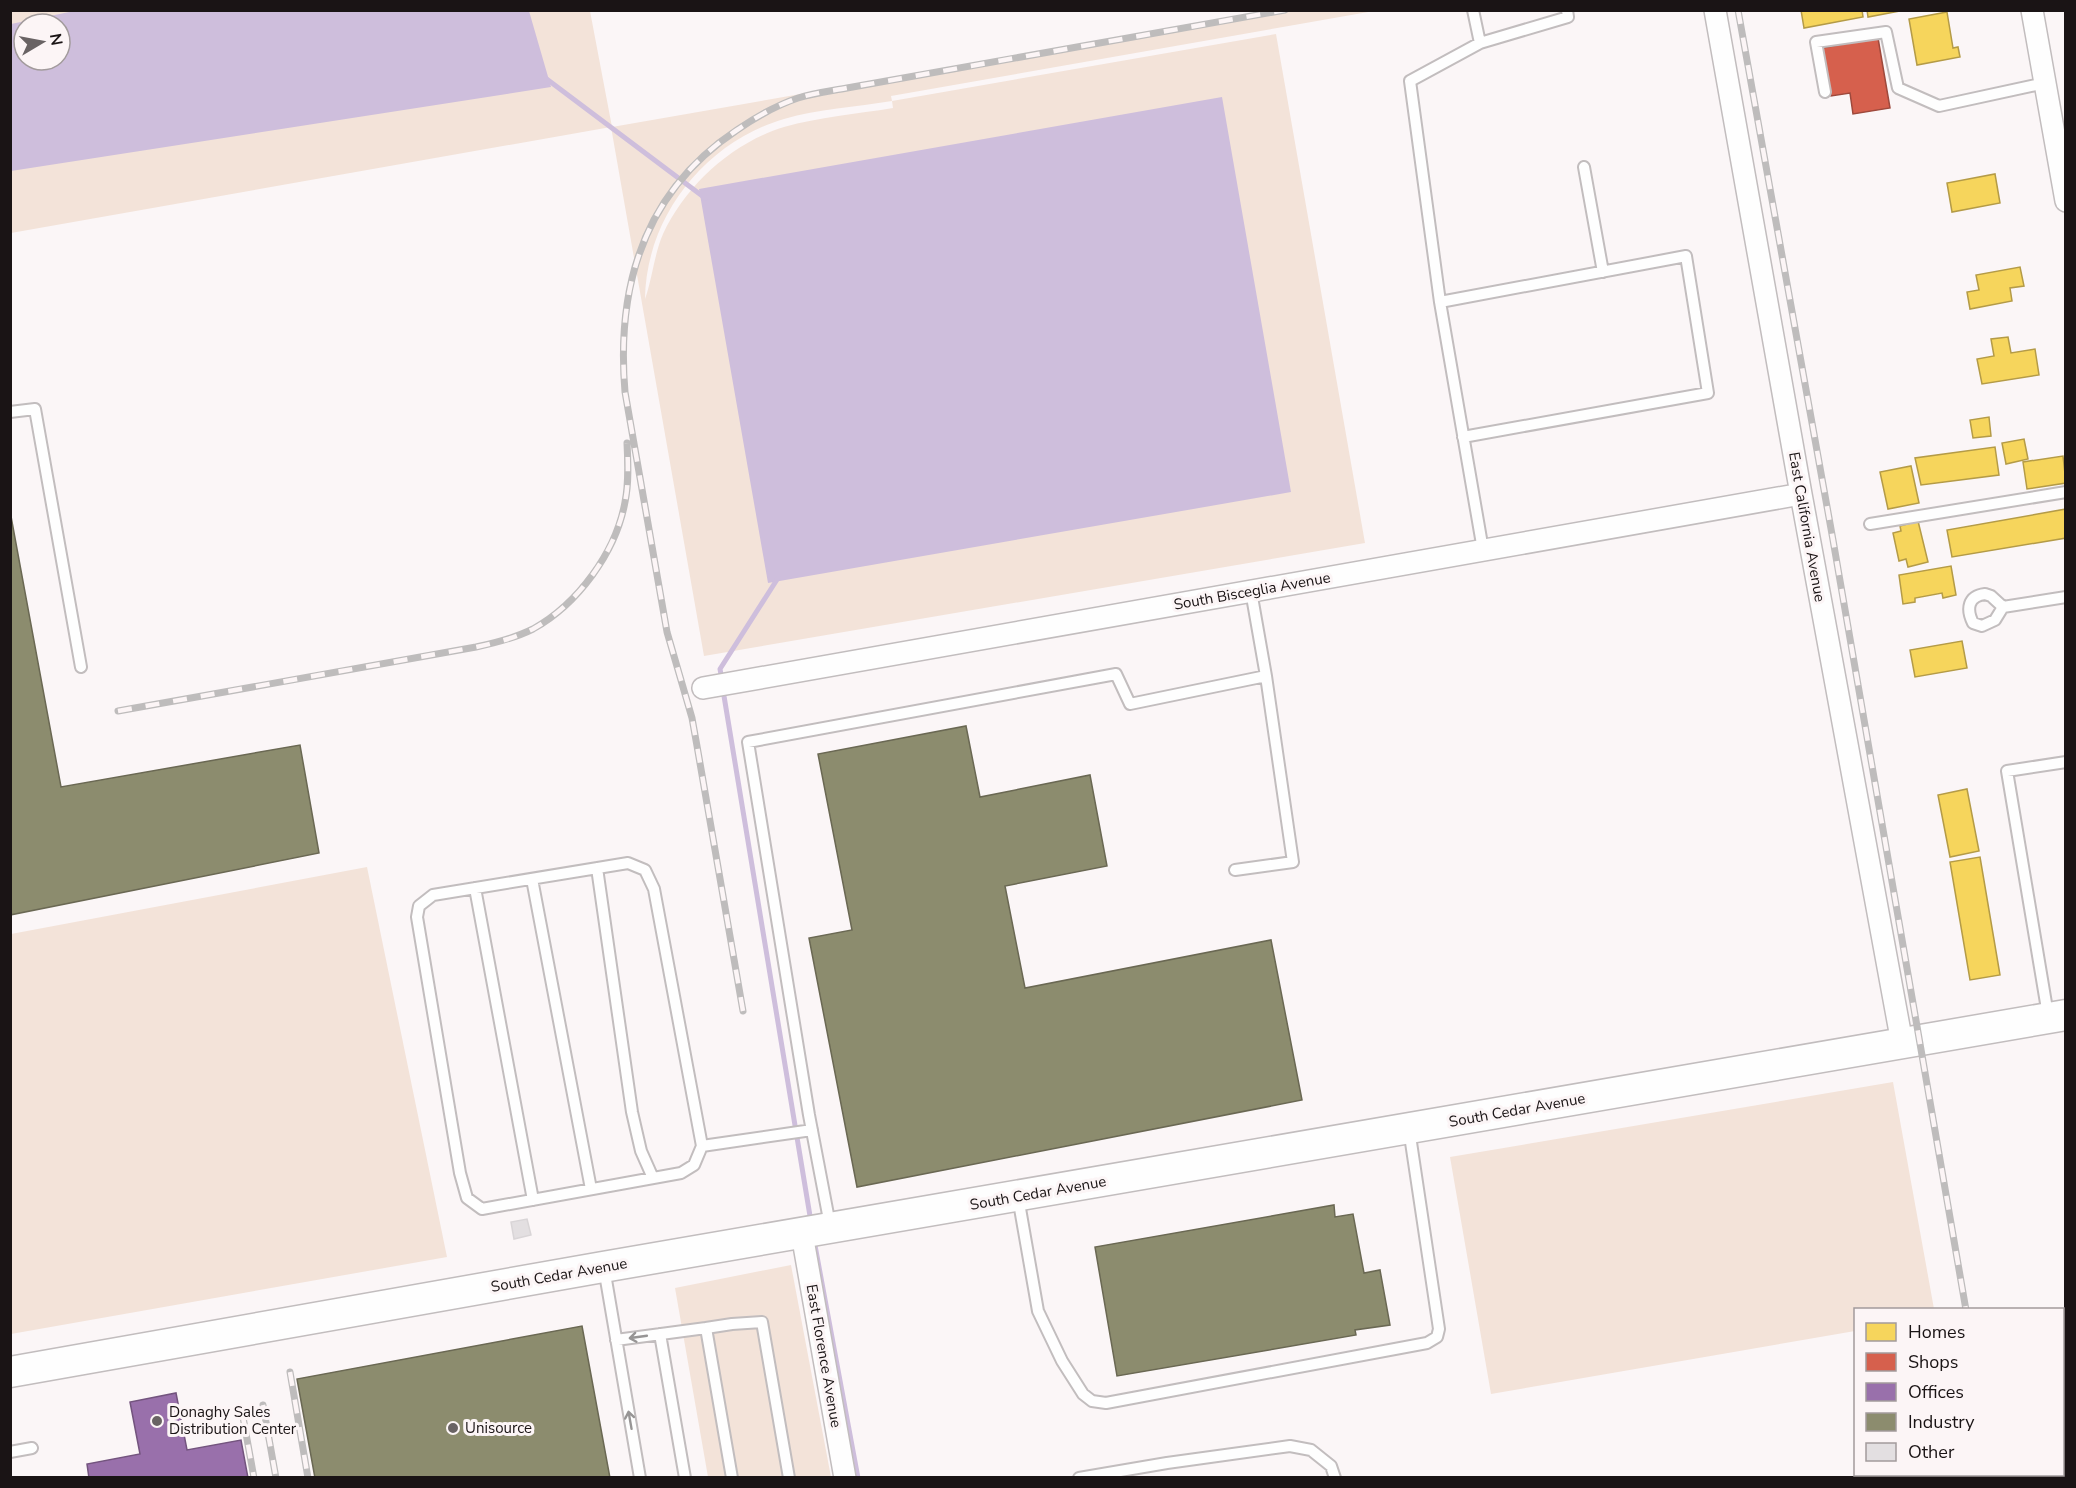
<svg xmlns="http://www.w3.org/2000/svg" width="2076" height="1488" font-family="'Nunito Sans',sans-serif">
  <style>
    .green { fill: #f3e3d9; fill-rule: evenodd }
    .water { fill: #cebedc; fill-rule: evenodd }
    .homes { fill: #f6d55c; stroke: #b49b47; stroke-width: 1.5 }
    .shops { fill: #d6604d; stroke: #9e493c; stroke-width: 1.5 }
    .offices { fill: #9970ab; stroke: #73547e; stroke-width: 1.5 }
    .industry { fill: #8c8c6e; stroke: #6a6853; stroke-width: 1.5 }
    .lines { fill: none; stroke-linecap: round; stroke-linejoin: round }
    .stream { stroke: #cebedc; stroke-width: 5 }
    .building { fill: #e3dfe1; stroke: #d9d5d7; stroke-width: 1.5 }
    .service-casing { stroke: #c2bdbe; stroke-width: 14 }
    .minor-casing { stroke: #c2bdbe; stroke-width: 24 }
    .secondary-casing { stroke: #c2bdbe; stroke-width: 33 }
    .service { stroke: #fefefe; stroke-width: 10 }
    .minor { stroke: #fefefe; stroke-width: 21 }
    .secondary { stroke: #fefefe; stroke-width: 30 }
    .rail-casing { stroke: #bebcbc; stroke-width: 7 }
    .rail { stroke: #fcf5f6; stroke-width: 4.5; stroke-dasharray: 14; stroke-linecap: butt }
    .oneway { stroke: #979595 }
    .poi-dot { fill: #696364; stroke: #fcf5f6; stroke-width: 2 }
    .labels { text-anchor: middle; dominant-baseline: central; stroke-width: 6; stroke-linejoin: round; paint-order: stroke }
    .street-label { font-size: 15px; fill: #1a1415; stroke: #fcf5f6 }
    .poi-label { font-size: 15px; fill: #1a1415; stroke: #fcf5f6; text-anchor: start }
  </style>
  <rect width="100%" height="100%" fill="#fbf6f7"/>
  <path class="green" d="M11,11H590L612,127L1276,11H1374L891,96L892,101L1276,34L1365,543L704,656L611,127L11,233ZM24,24H60V60H24ZM892,101L893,108C857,114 819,117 784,127C732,143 686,185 663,234C654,255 652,280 645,299C646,217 705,142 784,119C818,109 856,107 892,101Z
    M367,867L447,1257L11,1334V934Z
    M1893,1082L1934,1309L1856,1310L1855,1331L1491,1394L1450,1157Z
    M791,1265L831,1477H708L675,1288Z
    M2063,1326H2065V1477H2017V1475L2062,1474Z"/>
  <path class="water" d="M74,11H529L551,87L11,171V24ZM24,24H60V60H24Z
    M1222,97L1291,492L768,583L699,189Z"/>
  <path class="homes" d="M1801,10H1862L1863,17L1804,28Z
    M1867,10H1905L1868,17Z
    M1947,12L1953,48L1958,47L1960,57L1917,65L1909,19Z
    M1995,174L2000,203L1952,212L1947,183Z
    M2020,267L2024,286L2010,288L2012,301L1970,309L1967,292L1979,290L1976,275Z
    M2008,337L2011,353L2035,349L2039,375L1982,384L1977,359L1994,356L1991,339Z
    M1989,417L1991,436L1973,438L1970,420Z
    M2024,439L2028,459L2006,464L2002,443Z
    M1995,447L1999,475L1921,485L1915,458Z
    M2063,456L2066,483L2027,489L2023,462Z
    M1911,466L1919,503L1888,509L1880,472Z
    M2066,509V538L1952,557L1947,530Z
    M1918,521L1928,562L1908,567L1906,559L1899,561L1893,533L1901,531L1900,526Z
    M1951,566L1956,595L1943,598L1942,593L1915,598V602L1903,604L1899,575Z
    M1962,641L1967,668L1915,677L1910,650Z
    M1967,789L1979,851L1950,857L1938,795Z
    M1980,857L2000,975L1970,980L1950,862Z"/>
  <path class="shops" d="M1878,38L1890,108L1853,114L1850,93L1831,96L1822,48Z"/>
  <path class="offices" d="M176,1393L187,1450L241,1440L248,1478H89L87,1464L140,1454L130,1402Z"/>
  <path class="industry" d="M10,511L61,787L300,745L319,853L10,915Z
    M966,726L980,797L1090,775L1107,866L1005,886L1025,988L1271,940L1302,1100L857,1187L809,938L852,930L818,754Z
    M1334,1205L1335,1217L1353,1214L1364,1273L1380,1270L1390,1325L1355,1330L1356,1335L1117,1376L1095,1247Z
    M582,1326L610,1478H315L297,1379Z"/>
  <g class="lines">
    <path class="stream" d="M544,77L705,198
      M722,680L720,669L778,578
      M723,690L811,1222
      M814,1240L858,1478"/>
  </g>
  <path class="building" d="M527,1219L531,1235L514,1239L511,1222Z"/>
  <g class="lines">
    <defs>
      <path id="service" d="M1473,10L1480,43
        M1825,92L1816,42L1886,32L1898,88L1939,106L2045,83
        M1584,167L1603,272
        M1440,302L1686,256L1708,393L1463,437
        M10,412L35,409L81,667
        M1870,524L2066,492
        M1483,550L1440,302L1410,81L1480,43L1568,17L1567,10
        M1985,594L1991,596L2003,607L1995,620L1982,626L1973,623C1966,609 1968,596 1985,594Z
        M2003,607L2066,597
        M597,868L632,1112L641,1151L653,1178
        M1235,870L1293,862L1266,676
        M532,879L591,1189
        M475,888L533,1200
        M2048,1015L2007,771L2066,762
        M702,1146L654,889L645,870L628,863L433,895L419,906L417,917L460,1173L467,1198L482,1209L681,1173L694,1165L702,1146L812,1130
        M1018,1197L1038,1311L1062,1361L1083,1394L1092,1401L1106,1403L1427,1343L1437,1337L1439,1329L1409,1129
        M830,1225L809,1115L748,742L1116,674L1130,704L1266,676L1251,591
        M604,1268L640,1478
        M660,1334L685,1478
        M616,1340L706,1328
        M10,1452L32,1448
        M732,1478L706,1328L732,1324L762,1322L789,1478
        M1079,1478L1167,1463L1290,1446L1311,1450L1331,1466L1335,1478"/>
      <path id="minor" d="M1715,10L1801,494L1902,1043
        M2032,10L2066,201
        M703,688L1801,494
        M802,1234L845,1478"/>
      <path id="secondary" d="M10,1372L603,1267L2066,1015"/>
    </defs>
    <use href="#service" class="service-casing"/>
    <use href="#minor" class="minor-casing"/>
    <use href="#secondary" class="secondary-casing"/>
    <use href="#service" class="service"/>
    <use href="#minor" class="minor"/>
    <use href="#secondary" class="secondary"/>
    <defs>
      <path id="rail" d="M1738,10L1833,540L1966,1310
        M118,711L476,647C495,643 515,638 533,629C578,604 616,552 625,502C629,483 628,462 627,443
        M743,1011L697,746L692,718L667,632L625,392C616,285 645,191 737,130C756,117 777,105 798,98C814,93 831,91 847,88L1285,10
        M290,1372L308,1478
        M263,1405L276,1478
        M243,1417L254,1478
        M1979,1474V1478
        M1994,1474L1995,1478"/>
    </defs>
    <use href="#rail" class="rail-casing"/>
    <use href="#rail" class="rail"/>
  </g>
  <defs><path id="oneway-shaft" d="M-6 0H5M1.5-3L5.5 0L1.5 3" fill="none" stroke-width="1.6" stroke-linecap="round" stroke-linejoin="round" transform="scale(1.5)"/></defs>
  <g class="oneway">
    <use href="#oneway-shaft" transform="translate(638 1337) rotate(172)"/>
    <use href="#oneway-shaft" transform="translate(630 1420) rotate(-100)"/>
  </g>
  <g class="poi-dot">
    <circle cx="157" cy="1421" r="6"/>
    <circle cx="453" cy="1428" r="6"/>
  </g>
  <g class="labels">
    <g class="street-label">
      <text transform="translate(1807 527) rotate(80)">East California Avenue</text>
      <text transform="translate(1252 591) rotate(-10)">South Bisceglia Avenue</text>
      <text transform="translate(1517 1110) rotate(-10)">South Cedar Avenue</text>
      <text transform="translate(1038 1193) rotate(-10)">South Cedar Avenue</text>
      <text transform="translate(559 1275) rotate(-10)">South Cedar Avenue</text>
      <text transform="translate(824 1356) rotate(80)">East Florence Avenue</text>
    </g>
    <g class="poi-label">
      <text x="169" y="1412">Donaghy Sales<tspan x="169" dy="17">Distribution Center</tspan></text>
      <text x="465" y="1428">Unisource</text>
    </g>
  </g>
  <rect width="2076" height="1488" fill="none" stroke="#1a1415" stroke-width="24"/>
  <rect x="1854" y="1308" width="210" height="168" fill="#fcf5f6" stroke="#a29b9c" stroke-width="1.5"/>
  <rect x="1866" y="1323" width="30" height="18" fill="#f6d55c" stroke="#a29b9c" stroke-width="1.5"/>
  <text x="1908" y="1338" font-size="18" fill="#1a1415">Homes</text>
  <rect x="1866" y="1353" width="30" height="18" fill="#d6604d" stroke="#a29b9c" stroke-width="1.5"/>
  <text x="1908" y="1368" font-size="18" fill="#1a1415">Shops</text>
  <rect x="1866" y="1383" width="30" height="18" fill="#9970ab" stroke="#a29b9c" stroke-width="1.5"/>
  <text x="1908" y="1398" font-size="18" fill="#1a1415">Offices</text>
  <rect x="1866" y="1413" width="30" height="18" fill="#8c8c6e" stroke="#a29b9c" stroke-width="1.5"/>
  <text x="1908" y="1428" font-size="18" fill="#1a1415">Industry</text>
  <rect x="1866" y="1443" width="30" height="18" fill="#e3dfe1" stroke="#a29b9c" stroke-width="1.5"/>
  <text x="1908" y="1458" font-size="18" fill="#1a1415">Other</text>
  <g transform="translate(42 42) rotate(80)"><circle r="28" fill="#fcf5f6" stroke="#a29b9c" stroke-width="1.5"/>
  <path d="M0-4.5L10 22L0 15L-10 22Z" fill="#696364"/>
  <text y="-9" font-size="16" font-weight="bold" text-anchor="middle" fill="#1a1415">N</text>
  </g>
</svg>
